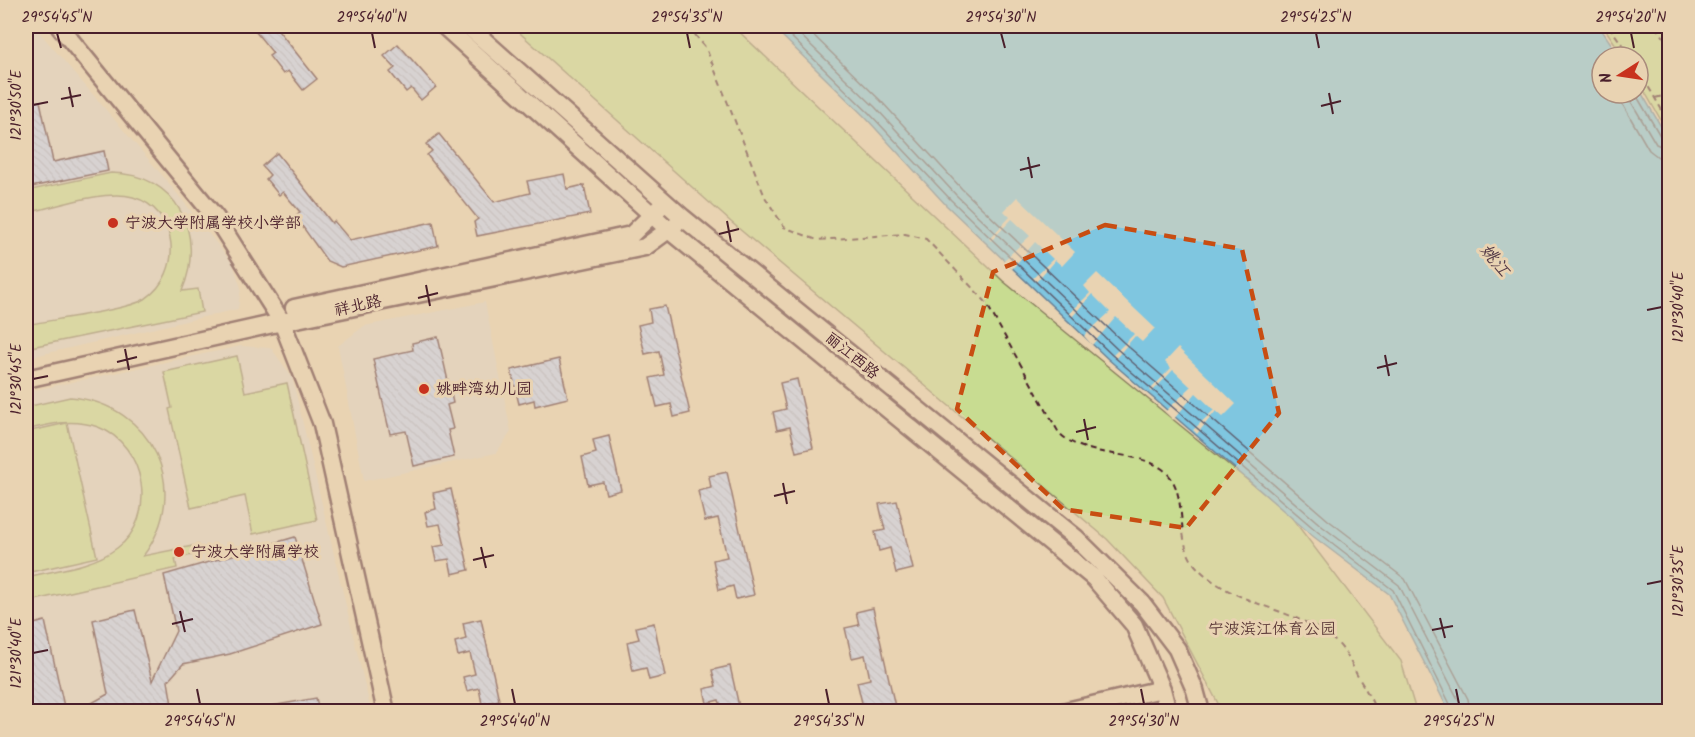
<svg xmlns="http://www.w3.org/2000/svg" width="1695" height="737" font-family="Kalam,'LXGW WenKai TC',sans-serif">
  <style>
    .built { fill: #ddd2c7 }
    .park { fill: #c8dc91; stroke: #897e5e; stroke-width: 1.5 }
    .water { fill: #7fc6e0; stroke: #6a8398; stroke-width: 1.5 }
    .pier { fill: #e9d3b2 }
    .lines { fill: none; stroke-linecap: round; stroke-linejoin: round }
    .shore { stroke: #5f6273; stroke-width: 1.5 }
    .building { fill: url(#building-back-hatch); stroke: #4a1f2b; stroke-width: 1.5 }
    .secondary-casing { stroke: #4a1f2b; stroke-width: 21 }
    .path { stroke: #4a1f2b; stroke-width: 2; stroke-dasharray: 6 4.5; stroke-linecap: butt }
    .secondary { stroke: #e9d3b2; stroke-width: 16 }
    .marked { fill: none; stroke: #c84d12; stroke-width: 4.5; stroke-dasharray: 12 8; stroke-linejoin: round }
    .ticks { fill: none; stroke: #4a1f2b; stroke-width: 2 }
    .poi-dot { fill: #c8321e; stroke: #e9d3b2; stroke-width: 2 }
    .labels { text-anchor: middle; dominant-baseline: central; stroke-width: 6; stroke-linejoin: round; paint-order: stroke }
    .poi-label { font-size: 16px; fill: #4a1f2b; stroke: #e9d3b2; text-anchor: start }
    .street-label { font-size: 16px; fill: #4a1f2b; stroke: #e9d3b2 }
    .park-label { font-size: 16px; fill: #5d3b3a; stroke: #e9d3b2 }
    .water-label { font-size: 18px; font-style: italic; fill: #523846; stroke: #e9d3b2 }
    .neatline { fill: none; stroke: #4a1f2b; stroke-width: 2 }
    .ticks-label { font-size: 15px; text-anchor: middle; fill: #4a1f2b }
  </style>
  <defs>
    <pattern id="building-back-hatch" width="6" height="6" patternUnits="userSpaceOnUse" patternTransform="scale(1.5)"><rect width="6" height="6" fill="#c2d1f7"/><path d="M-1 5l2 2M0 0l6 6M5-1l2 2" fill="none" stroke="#a8b3d4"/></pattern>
  </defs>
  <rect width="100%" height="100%" fill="#e9d3b2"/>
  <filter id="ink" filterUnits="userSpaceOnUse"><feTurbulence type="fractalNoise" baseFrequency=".0167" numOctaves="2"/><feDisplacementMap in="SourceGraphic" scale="12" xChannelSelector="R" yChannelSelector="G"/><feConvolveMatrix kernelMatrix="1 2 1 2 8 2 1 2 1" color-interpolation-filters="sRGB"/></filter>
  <g filter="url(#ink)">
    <path class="built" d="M26,26H34L168,182L233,264L241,288L238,309L26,358Z
      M485,302L511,432L496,453L364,481L338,346L364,326Z
      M241,346L271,348L292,377L371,711H26V392Z"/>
    <path class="park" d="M512,26H733L1003,281L1289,514L1401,661L1416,711H1222L1163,598L1107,539L731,222Z
      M1603,26H1669V134L1638,80V57H1624Z
      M111,173C177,173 206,234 182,291L198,289L202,312L26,348V325C50,320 128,310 145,299C184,273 179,210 133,197C105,189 54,207 26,213V191Z
      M237,356L245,392L287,383L317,520L253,534L245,496L191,508L169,409L172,408L164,372Z
      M70,397C153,404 193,490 143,556L198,545L200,553L175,559L177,568L26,602V577C56,570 92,567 117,548C159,517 145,444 98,427C73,418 50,424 26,430V407Z
      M67,423L97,557L26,573V432Z"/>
    <path class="water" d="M772,26H1599L1620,57H1602V93H1638V87L1669,140V711H1449L1389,594L1314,537L1108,359L946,205L865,117Z"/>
    <path class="pier" d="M1017,197L1075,252L1062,266L1055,260L1036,282L1032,279L1053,259L1035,242L1012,269L1003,261L1030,236L1012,219L991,241L989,239L1010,217L1004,211Z
      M1097,273L1155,328L1142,342L1135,336L1116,358L1113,355L1134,334L1116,317L1092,345L1084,336L1110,312L1092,294L1072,317L1069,314L1090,293L1084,286Z
      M1178,348L1236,404L1223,417L1216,411L1197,434L1193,430L1214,410L1196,393L1173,420L1165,412L1191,387L1173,370L1152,392L1150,390L1171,368L1165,362Z"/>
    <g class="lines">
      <path class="shore" d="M780,26L869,113L951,200L1112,355L1318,532L1393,590L1454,712
        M791,26L875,107L956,195L1117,349L1323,527L1399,585L1460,703L1461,712
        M804,26L881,101L962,189L1123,342L1328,520L1405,579L1468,699L1470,712
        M1616,93L1649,150L1658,157L1670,159
        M1626,93L1656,144L1670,150
        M1635,93L1662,139L1670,142"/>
    </g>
    <path class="building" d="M251,26H275L317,79L303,90L288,71L283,74L269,56L273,53Z
      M398,44L436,87L421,100L411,88L406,92L390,72L395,68L384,56Z
      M40,101L53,162L104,151L108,171L26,188V104Z
      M439,134L494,202L530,193L527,181L564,174L567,189L584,185L590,214L477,236L474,222L478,219L427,155L432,151L426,144Z
      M277,153L332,223L334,221L350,240L433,222L438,246L341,267L327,261L295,216L300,212L283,192L279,195L266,179L270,175L262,166Z
      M665,306L690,413L674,417L671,404L657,407L650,378L664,375L659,351L645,354L638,325L651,322L649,309Z
      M438,337L453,403L447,405L453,429L448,430L454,457L414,466L406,431L390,434L373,359L413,350L412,343Z
      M559,359L568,398L535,406L534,400L519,404L511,370Z
      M797,379L813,448L796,452L790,427L777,430L773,412L786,409L780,383Z
      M609,436L621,490L606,494L603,482L588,485L582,457L596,453L593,440Z
      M727,472L754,595L736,599L733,586L719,590L713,560L727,557L718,518L705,521L698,491L711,488L709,476Z
      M451,489L469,570L452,574L449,559L436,561L433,547L445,545L440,524L428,526L425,512L436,509L433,493Z
      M897,501L913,569L896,573L890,548L879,551L875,532L885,530L879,504Z
      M295,537L322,624L230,654L183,664L168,681L172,705L159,708V711H95L90,704L108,694L93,620L135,610L152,681L176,631L164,575Z
      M873,608L896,711H879L878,708L864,711L857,682L870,679L865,655L852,658L845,628L859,625L856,612Z
      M481,619L499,700L482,704L479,688L467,691L463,677L475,674L470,653L458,656L455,642L466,639L463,623Z
      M45,621L65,711H26V626Z
      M654,623L665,676L649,680L646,668L633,671L627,642L639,639L636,627Z
      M730,666L740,711H722L719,700L707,703L704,689L716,686L712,670Z
      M316,698L319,711H272V706Z"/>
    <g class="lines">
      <defs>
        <path id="secondary" d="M59,26L216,218L282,322L322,424L386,712
          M444,26L670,231L1094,578L1134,625L1162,689L1168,712
          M468,26L682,217L1076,538L1142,603L1177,649L1195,690L1201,712
          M294,308L631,235L660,207
          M26,379L282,322L645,247L675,225
          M1062,712L1162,689"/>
      </defs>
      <use href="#secondary" class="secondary-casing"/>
      <path class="path" d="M688,26L706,48L765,197L784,227L817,240L905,234L926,239L985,301L1059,433C1087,460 1129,448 1161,468C1191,488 1173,539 1195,565C1232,607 1294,606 1335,641C1345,649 1351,663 1357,675C1364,687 1372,699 1376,712
        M1609,26L1631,57
        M1656,26L1670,46
        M1638,69L1670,124
        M1655,98L1670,94"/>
      <use href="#secondary" class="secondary"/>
    </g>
  </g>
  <path d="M0 0H1695V737H0ZM1105,225L1242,249L1279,413L1186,528L1063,509L957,409L993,272Z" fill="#e9d3b2" fill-opacity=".55" fill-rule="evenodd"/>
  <path class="marked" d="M1105,225L1242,249L1279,413L1186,528L1063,509L957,409L993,272Z"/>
  <path class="ticks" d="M57,33L61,48M372,33L375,48M687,33L690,48M1001,33L1005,48M1316,33L1319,48M1631,33L1634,48M69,87L73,107M1329,93L1333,114M61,99L81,95M33,105L48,102M1321,106L1341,101M1028,157L1032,178M1020,170L1040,165M727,221L731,242M719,234L739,229M426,285L430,306M418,298L438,293M1647,310L1662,307M125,349L129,370M1385,355L1389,376M117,362L137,357M1377,368L1397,363M33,379L48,376M1084,419L1088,440M1076,432L1096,427M783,483L787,504M774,496L795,491M481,547L486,568M473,560L494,555M1647,584L1662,581M180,611L185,632M1440,618L1445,638M172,624L193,619M1432,630L1453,626M33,653L48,650M197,689L200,704M512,689L515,704M826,689L829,704M1141,689L1144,704M1456,689L1459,704"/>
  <g class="poi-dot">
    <circle cx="113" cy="223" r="6"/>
    <circle cx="424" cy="389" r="6"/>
    <circle cx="179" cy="552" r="6"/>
  </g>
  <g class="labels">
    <g class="poi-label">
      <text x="125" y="223">宁波大学附属学校小学部</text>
      <text x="436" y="389">姚畔湾幼儿园</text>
      <text x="191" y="552">宁波大学附属学校</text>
    </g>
    <g class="street-label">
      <text transform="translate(358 306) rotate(-12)">祥北路</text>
      <text transform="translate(852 356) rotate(39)">丽江西路</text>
    </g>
    <g class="park-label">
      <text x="1272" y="629">宁波滨江体育公园</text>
    </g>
    <g class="water-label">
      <text transform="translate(1494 261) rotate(51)">姚江</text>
    </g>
  </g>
  <rect width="1695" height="737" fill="none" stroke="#e9d3b2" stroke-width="66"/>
  <g transform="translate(1620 75) rotate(258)"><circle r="28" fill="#e9d3b2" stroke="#a98b7c" stroke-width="1.5"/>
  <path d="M0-4.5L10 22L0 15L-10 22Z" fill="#c8321e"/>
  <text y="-9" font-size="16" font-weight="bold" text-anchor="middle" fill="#4a1f2b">N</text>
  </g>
  <rect x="33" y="33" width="1629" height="671" class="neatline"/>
  <g class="ticks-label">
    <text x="57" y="22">29°54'45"N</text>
    <text x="372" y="22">29°54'40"N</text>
    <text x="687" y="22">29°54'35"N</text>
    <text x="1001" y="22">29°54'30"N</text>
    <text x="1316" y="22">29°54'25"N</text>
    <text x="1631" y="22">29°54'20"N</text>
    <text transform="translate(16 105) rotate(-90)" y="5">121°30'50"E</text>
    <text transform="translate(1678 307) rotate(-90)" y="5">121°30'40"E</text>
    <text transform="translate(16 379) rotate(-90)" y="5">121°30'45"E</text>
    <text transform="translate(1678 581) rotate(-90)" y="5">121°30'35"E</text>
    <text transform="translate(16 653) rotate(-90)" y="5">121°30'40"E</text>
    <text x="200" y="726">29°54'45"N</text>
    <text x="515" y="726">29°54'40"N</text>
    <text x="829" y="726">29°54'35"N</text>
    <text x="1144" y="726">29°54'30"N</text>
    <text x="1459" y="726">29°54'25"N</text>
  </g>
</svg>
